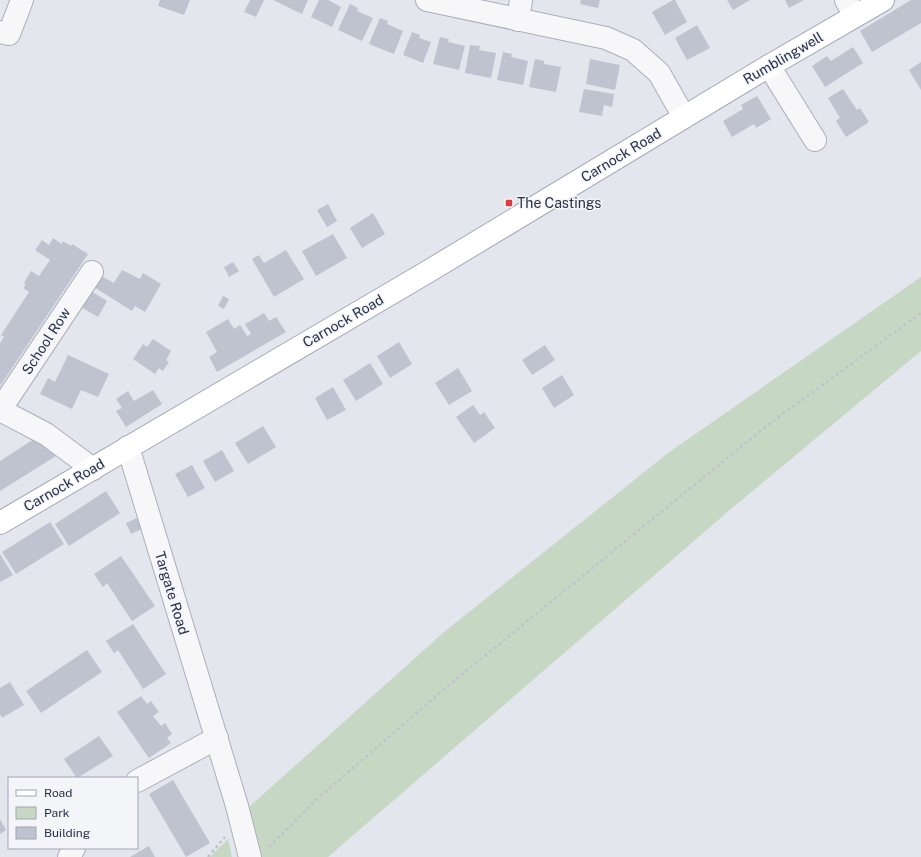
<svg xmlns="http://www.w3.org/2000/svg" width="921" height="857" font-family="'Public Sans',sans-serif">
  <style>
    .green { fill: #c6d8c3 }
    .building { fill: #bfc3d0 }
    .lines { fill: none; stroke-linecap: round; stroke-linejoin: round }
    .minor-casing { stroke: #abafbb; stroke-width: 24 }
    .major-casing { stroke: #a1a7ba; stroke-width: 24 }
    .path { stroke: #c1c3cb; stroke-width: 2.5; stroke-dasharray: 3 3; stroke-linecap: butt }
    .minor { stroke: #f7f7fa; stroke-width: 22 }
    .major { stroke: #fff; stroke-width: 22 }
    .poi-dot { fill: #de3c3d; stroke: #f3f5f9; stroke-width: 1.5 }
    .labels { text-anchor: middle; dominant-baseline: central; stroke-width: 3; stroke-linejoin: round; paint-order: stroke }
    .street-label { font-size: 14px; fill: #282f47; stroke: #f3f5f9 }
    .poi-label { font-size: 14px; fill: #282f47; stroke: #f3f5f9; text-anchor: start }
  </style>
  <rect width="100%" height="100%" fill="#e3e6ed"/>
  <path class="green" d="M921,277V351L731,509L328,857H262L248,808L444,632L668,453Z
    M228,839L232,857H210Z"/>
  <path class="building" d="M160,0H190L184,15L158,6Z
    M250,0H264L256,17L244,12Z
    M273,0H308L302,14Z
    M319,0H328L341,7L332,27L311,17Z
    M581,0H600L598,8L580,4Z
    M673,0H675L687,22L665,35L652,12Z
    M727,0H750L733,10Z
    M785,0H804L789,8Z
    M911,0H921V23L872,52L860,31Z
    M350,4L358,8L357,11L373,18L362,41L338,30Z
    M380,18L388,21L387,24L403,31L394,54L369,44Z
    M697,25L710,48L687,60L675,38Z
    M412,32L420,35L419,38L431,42L423,63L403,55Z
    M440,37L449,39L448,42L465,46L459,70L433,64Z
    M470,45L480,46L479,50L496,53L491,78L465,73Z
    M853,47L863,63L825,87L812,66L827,56L831,61Z
    M503,52L512,54L511,57L528,61L523,85L497,80Z
    M535,59L544,61V64L561,67L556,92L529,87Z
    M590,59L620,65L615,90L586,84Z
    M921,62V90L909,70Z
    M584,89L614,94L612,107L604,105L602,116L579,112Z
    M843,89L857,110L860,108L869,122L846,137L836,121L840,118L828,98Z
    M757,96L771,119L756,128L754,124L732,137L723,121L743,109L741,105Z
    M328,204L337,221L327,227L317,210Z
    M373,213L385,234L362,248L350,228Z
    M333,234L347,258L316,276L302,251Z
    M53,238L62,244L63,241L71,246L72,244L88,254L0,386V343L4,337L1,335L29,292L23,288L26,284L24,283L31,271L39,276L50,260L35,250L42,240L49,245Z
    M286,250L304,279L274,297L252,259L259,255L264,263Z
    M233,262L239,271L229,277L224,267Z
    M122,270L140,279L143,273L161,284L145,312L135,306L132,311L94,287L101,276L114,283Z
    M91,291L107,301L98,317L81,307Z
    M223,296L229,299L224,309L218,306Z
    M264,313L269,321L276,317L286,332L217,372L209,357L217,352L206,332L228,319L234,329L240,325L247,336L251,334L245,324Z
    M153,339L171,351L166,360L169,362L163,371L159,368L155,374L133,359L143,344L147,347Z
    M399,342L412,364L390,378L377,356Z
    M545,345L555,360L532,375L522,360Z
    M68,355L109,374L98,397L81,390L72,409L40,394L48,378L55,382Z
    M370,363L383,384L356,401L343,380Z
    M458,368L472,391L449,405L435,383Z
    M562,375L574,395L554,408L542,388Z
    M333,387L346,410L327,420L315,398Z
    M153,390L162,404L126,427L116,411L122,408L116,399L128,391L134,401Z
    M473,405L480,415L484,412L495,428L474,443L456,417Z
    M263,426L276,447L248,464L235,443Z
    M42,434L56,456L0,491V461Z
    M222,450L234,471L215,482L203,461Z
    M192,465L205,488L188,497L175,474Z
    M106,491L120,513L69,546L55,524Z
    M137,518L142,529L131,534L126,523Z
    M50,522L64,544L16,574L2,552Z
    M0,554L13,575L0,582Z
    M121,556L155,606L132,621L107,583L103,587L94,574Z
    M133,624L166,674L143,689L118,650L114,653L106,641Z
    M87,650L102,672L41,713L26,691Z
    M10,682L24,705L2,718L0,714V688Z
    M141,696L147,704L151,701L159,712L153,716L161,726L165,723L172,734L167,738L171,743L149,758L117,712Z
    M99,736L113,756L77,778L64,759Z
    M173,780L210,843L186,857L149,794Z
    M0,819L6,830L0,834Z
    M149,846L155,857H130Z"/>
  <g class="lines">
    <defs>
      <path id="minor" d="M427,0L606,38L633,50L659,73L684,117
        M846,0L855,16
        M518,20L521,0
        M0,32L9,34L22,0
        M769,66L815,140
        M0,410L92,272
        M0,410L46,434L93,469
        M128,447L237,806L250,857
        M137,781L217,738
        M69,857L74,848"/>
      <path id="major" d="M0,523L429,271L769,66L883,0"/>
    </defs>
    <use href="#minor" class="minor-casing"/>
    <use href="#major" class="major-casing"/>
    <path class="path" d="M269,847L316,800L449,685L769,424L921,313
      M208,857L225,837"/>
    <use href="#minor" class="minor"/>
    <use href="#major" class="major"/>
  </g>
  <rect class="poi-dot" x="505" y="199" width="8" height="8" rx="2"/>
  <g class="labels">
    <g class="street-label">
      <text transform="translate(783 58) rotate(-30)">Rumblingwell</text>
      <text transform="translate(621 155) rotate(-31)">Carnock Road</text>
      <text transform="translate(343 321) rotate(-30)">Carnock Road</text>
      <text transform="translate(46 341) rotate(-57)">School Row</text>
      <text transform="translate(64 485) rotate(-30)">Carnock Road</text>
      <text transform="translate(172 593) rotate(73)">Targate Road</text>
    </g>
    <g class="poi-label">
      <text x="517" y="203">The Castings</text>
    </g>
  </g>
  <rect x="8" y="777" width="130" height="72" fill="#f3f5f9" stroke="#a2a6b2"/>
  <rect x="16" y="790" width="20" height="6" fill="#ffffff" stroke="#a2a6b2"/>
  <text x="44" y="797" font-size="12" fill="#282f47">Road</text>
  <rect x="16" y="807" width="20" height="12" fill="#c6d8c3" stroke="#a2a6b2"/>
  <text x="44" y="817" font-size="12" fill="#282f47">Park</text>
  <rect x="16" y="827" width="20" height="12" fill="#bfc3d0" stroke="#a2a6b2"/>
  <text x="44" y="837" font-size="12" fill="#282f47">Building</text>
</svg>
